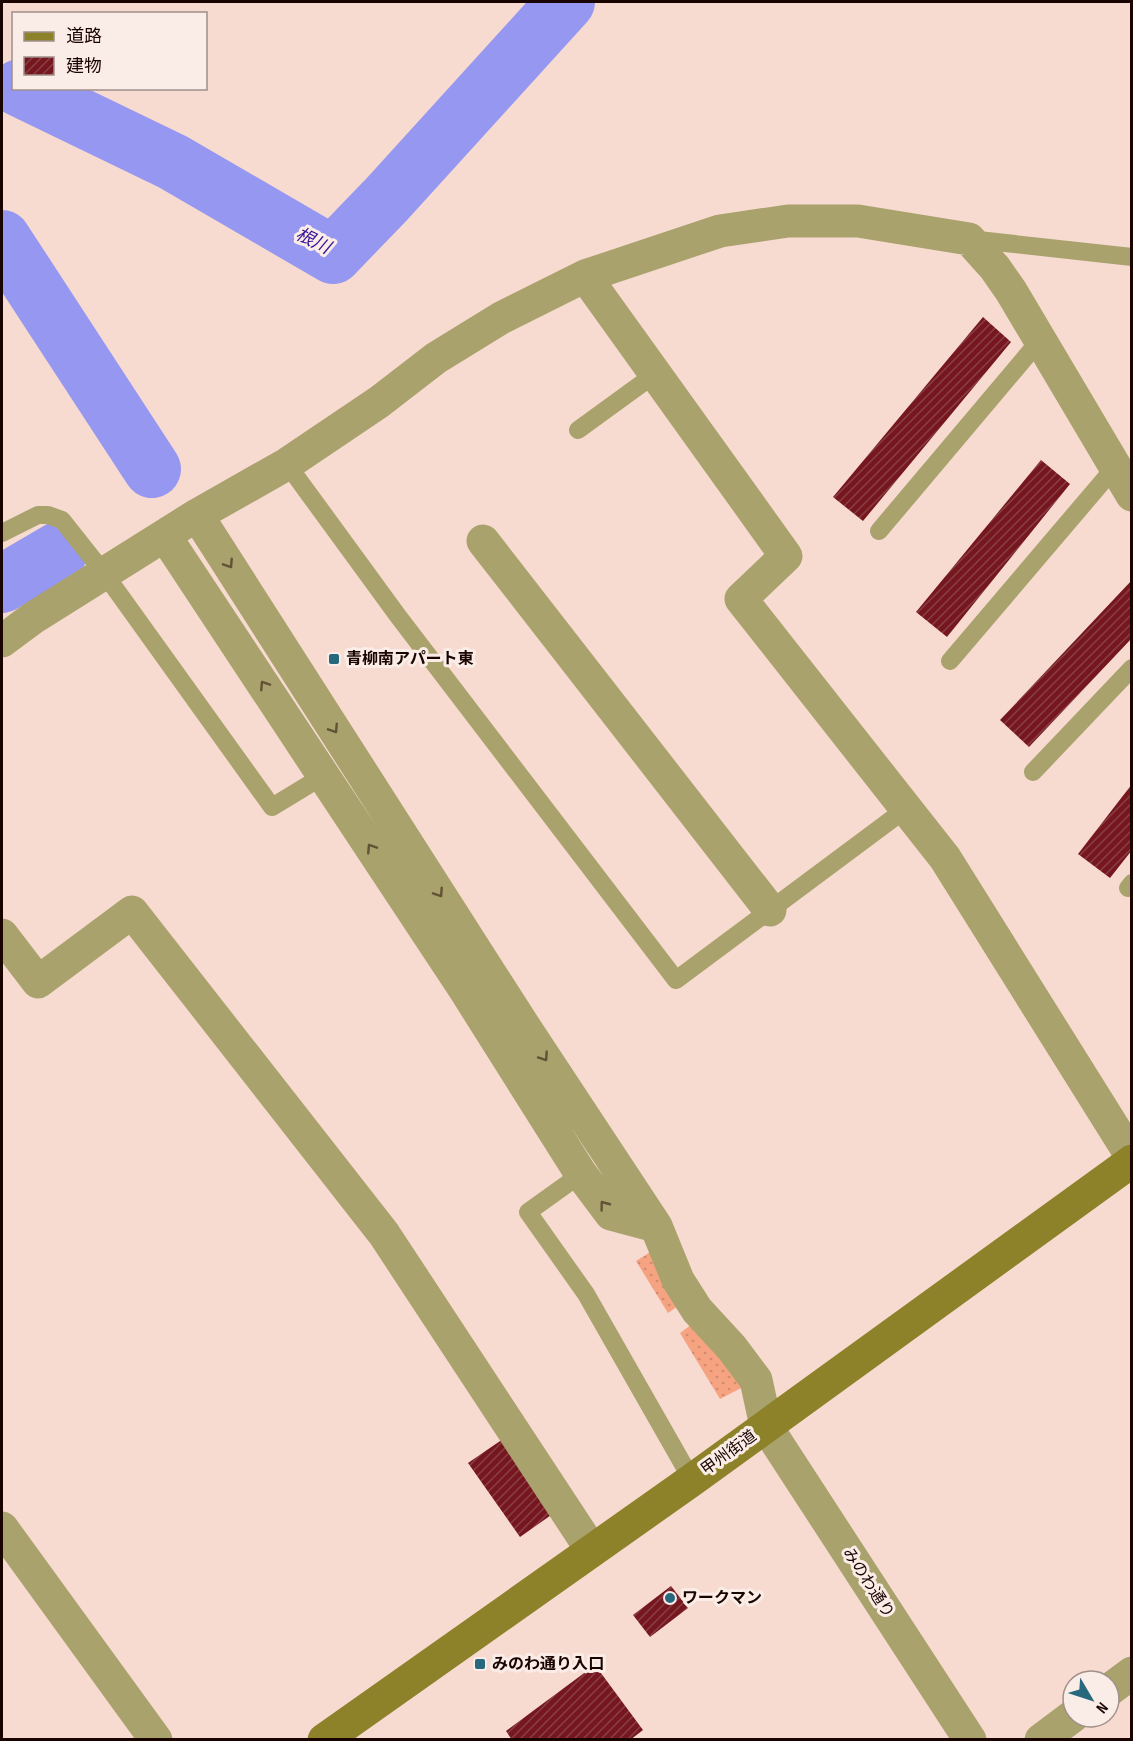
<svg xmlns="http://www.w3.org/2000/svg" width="1133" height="1741" font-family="'Sofia Sans Condensed','Noto Sans JP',sans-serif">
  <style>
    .grass { fill: url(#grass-dots) }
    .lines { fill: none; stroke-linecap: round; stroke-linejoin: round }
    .river { stroke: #9697f0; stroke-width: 58 }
    .building { fill: url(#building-hatch) }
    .service { stroke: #a9a26d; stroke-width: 18 }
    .minor { stroke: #a9a26d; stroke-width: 33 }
    .tertiary { stroke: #a9a26d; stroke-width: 33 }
    .secondary { stroke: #8d8229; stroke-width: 33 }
    .oneway { stroke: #615336 }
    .poi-dot { fill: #27687c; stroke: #faece6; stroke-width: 2 }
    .labels { text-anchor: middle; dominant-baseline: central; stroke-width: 6; stroke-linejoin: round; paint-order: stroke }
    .poi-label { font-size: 16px; font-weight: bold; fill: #190400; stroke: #faece6; text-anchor: start }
    .street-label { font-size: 16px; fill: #190400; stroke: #faece6 }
    .water-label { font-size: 18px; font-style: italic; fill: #341196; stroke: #faece6 }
  </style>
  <defs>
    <pattern id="grass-dots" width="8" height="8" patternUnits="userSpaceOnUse" patternTransform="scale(1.5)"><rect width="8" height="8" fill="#f6a382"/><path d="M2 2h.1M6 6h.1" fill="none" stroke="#d28b6e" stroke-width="1.8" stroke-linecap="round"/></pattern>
    <pattern id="building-hatch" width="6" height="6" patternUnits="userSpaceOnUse" patternTransform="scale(1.5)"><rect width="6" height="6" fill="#76171f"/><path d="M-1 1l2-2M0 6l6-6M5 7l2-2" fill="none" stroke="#873e44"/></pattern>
  </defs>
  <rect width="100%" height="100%" fill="#f7dbd0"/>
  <path class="grass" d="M655,1249L681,1304L668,1313L636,1261Z
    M695,1322L745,1386L720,1399L680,1333Z"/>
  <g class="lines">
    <path class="river" d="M20,88L173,162L333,255L387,199L566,2
      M2,239L152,469
      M2,584L60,550"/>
  </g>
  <path class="building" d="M983,317L1011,342L863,521L833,497Z
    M1041,460L1070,484L947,637L916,612Z
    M1132,580V638L1029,747L1000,720Z
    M1132,784V850L1110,878L1078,854Z
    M503,1439L554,1513L520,1537L468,1463Z
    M671,1586L688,1608L650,1637L633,1615Z
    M595,1665L643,1730L630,1740H512L506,1731Z"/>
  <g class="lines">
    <path class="service" d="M969,239L1132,257
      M578,430L655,374
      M287,464L398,616L676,980L907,808
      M879,531L1040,340
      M2,533L38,515H48L62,520L104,573L272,807L323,776
      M950,661L1115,467
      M1033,772L1132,668
      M1128,888L1132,883
      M581,1174L528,1212L586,1294L692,1480"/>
    <path class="minor" d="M585,276L786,556L741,599L945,858L1132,1157
      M197,515L522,1023L656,1226L678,1280L697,1310L732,1348L756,1380L766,1426
      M165,536L465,990L581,1174L611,1214L656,1226
      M483,541L770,910
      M2,641L33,618L197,515L287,464L379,402L436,358L501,318L585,276L720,231L788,221H858L969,239L995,268L1011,291L1132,495
      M2,935L38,982L132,912L384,1234L591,1549
      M2,1528L156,1740
      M1109,1690L1132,1673
      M1041,1740L1073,1716"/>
    <path class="tertiary" d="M766,1426L970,1740"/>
    <path class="secondary" d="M324,1740L692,1480L1132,1161"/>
  </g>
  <defs><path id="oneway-chevron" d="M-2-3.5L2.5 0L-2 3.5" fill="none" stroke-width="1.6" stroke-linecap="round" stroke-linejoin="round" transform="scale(1.5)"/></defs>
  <g class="oneway">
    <use href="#oneway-chevron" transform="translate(229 564) rotate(57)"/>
    <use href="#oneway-chevron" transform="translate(264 685) rotate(-123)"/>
    <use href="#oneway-chevron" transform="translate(334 729) rotate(57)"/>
    <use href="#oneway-chevron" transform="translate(371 848) rotate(-123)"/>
    <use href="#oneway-chevron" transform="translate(439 893) rotate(57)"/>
    <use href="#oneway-chevron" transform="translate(544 1057) rotate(56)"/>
    <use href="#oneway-chevron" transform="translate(604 1205) rotate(-127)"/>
  </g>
  <g class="poi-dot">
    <rect x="328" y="653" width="12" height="12" rx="3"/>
    <circle cx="670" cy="1598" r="6"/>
    <rect x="474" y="1658" width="12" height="12" rx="3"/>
  </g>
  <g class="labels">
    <g class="poi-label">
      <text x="346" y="659">青柳南アパート東</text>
      <text x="682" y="1598">ワークマン</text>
      <text x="492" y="1664">みのわ通り入口</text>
    </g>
    <g class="street-label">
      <text transform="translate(729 1453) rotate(-36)">甲州街道</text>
      <text transform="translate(868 1583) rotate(57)">みのわ通り</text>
    </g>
    <g class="water-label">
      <text transform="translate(313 241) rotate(26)">根川</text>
    </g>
  </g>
  <rect width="1133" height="1741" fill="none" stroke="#190400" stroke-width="6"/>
  <rect x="12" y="12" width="195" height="78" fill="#faece6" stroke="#a08f8a" stroke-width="1.5"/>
  <rect x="24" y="32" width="30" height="9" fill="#8d8229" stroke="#a08f8a" stroke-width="1.5"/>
  <text x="66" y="42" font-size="18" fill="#190400">道路</text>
  <rect x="24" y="57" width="30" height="18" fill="url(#building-hatch)" stroke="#a08f8a" stroke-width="1.5"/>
  <text x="66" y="72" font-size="18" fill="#190400">建物</text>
  <g transform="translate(1091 1699) rotate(129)"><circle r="28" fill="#faece6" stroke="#a08f8a" stroke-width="1.5"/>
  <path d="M0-4.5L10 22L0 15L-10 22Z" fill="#27687c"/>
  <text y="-9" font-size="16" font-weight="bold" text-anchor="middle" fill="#190400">N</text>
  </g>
</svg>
